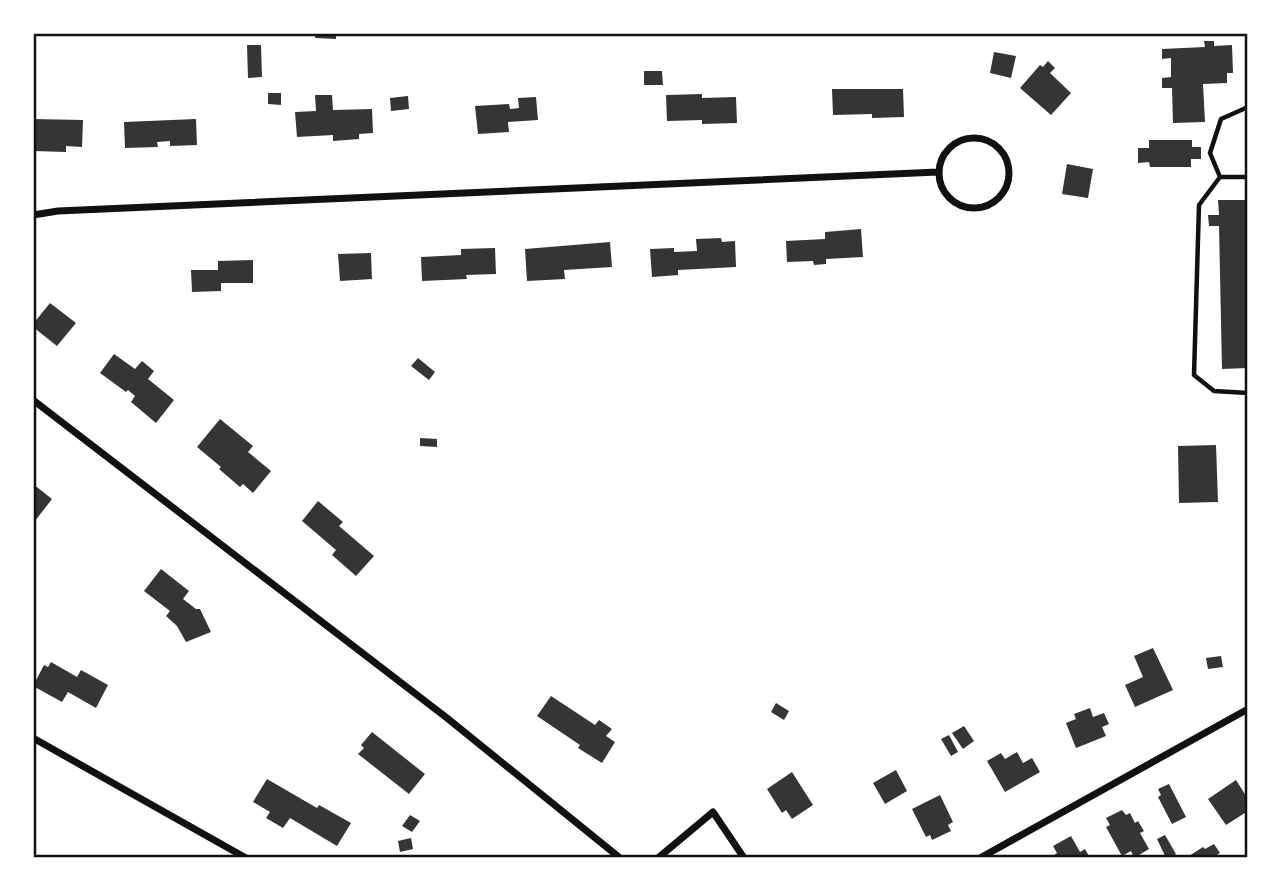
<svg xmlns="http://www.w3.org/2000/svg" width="1281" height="891" font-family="'IBM Plex Sans',sans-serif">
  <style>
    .building { fill: #353535 }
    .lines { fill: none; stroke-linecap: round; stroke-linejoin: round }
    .service { stroke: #111; stroke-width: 4.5 }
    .minor { stroke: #111; stroke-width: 7 }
    .neatline { fill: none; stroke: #111; stroke-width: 2.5 }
  </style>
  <rect width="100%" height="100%" fill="#fff"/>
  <path class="building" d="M316,33H336V39L315,38Z
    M1204,41H1214V46L1232,45L1233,73H1227V83L1203,84L1205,122L1173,123L1172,88H1162V78L1171,77V58L1162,59V49L1205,47Z
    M247,45H261L262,77L248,78Z
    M994,52L1016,56L1011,78L990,73Z
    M1048,61L1055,68L1050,73L1071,93L1051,115L1020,88L1040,65L1043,67Z
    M644,71H662L663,85H644Z
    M832,89H903L904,117L872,118V114L833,115Z
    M268,93H281V105L268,104Z
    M702,94V98L736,97L737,123L702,124V120L667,121L666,95Z
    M315,95H332L333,110L372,109L373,133L359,134V139L333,141V135L297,137L295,112L316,111Z
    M408,96L409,109L391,111L390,98Z
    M536,97L538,120L508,122L509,132L478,134L475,106L509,104L510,109L519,108L518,98Z
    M33,119L83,120L82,147L66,146V152L33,151Z
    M196,119L197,145L170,146V141L157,142L158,147L125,148L124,122Z
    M1149,140H1192V147H1201V159H1191V167H1150L1149,162L1138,163V148H1149Z
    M1067,164L1093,169L1088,198L1062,194Z
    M1218,200H1248V368L1222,369L1219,226H1209L1208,215H1219Z
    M861,229L863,257L826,259V264L814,265L813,261L787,262L786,241L825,239V232Z
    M721,238L722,242L735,241L736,267L678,270V275L652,277L650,249L674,248V252L697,251L696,239Z
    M610,242L612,267L564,270L565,279L527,281L525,249Z
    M495,248L496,274L466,275L467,279L422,281L421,257L461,255V249Z
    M371,253L372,279L340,281L338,254Z
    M253,260V283H221V291L192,292L191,270H218V261Z
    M50,303L76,323L57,346L33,327V324Z
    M114,354L135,369L142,361L154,371L148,379L174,400L156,423L131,402L135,396L128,390L126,392L100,373Z
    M418,358L435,372L429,380L411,366Z
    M220,419L253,446L248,452L271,471L253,493L243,484L240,487L219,469L221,467L197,447Z
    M420,438L437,439V447L420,446Z
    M1216,445L1218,502L1179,503L1178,446Z
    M33,484L52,499L35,521L33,520Z
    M318,501L343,522L339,526L374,556L356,576L332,555L336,550L302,521Z
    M161,569L189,591L183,599L196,609H200L211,632L186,642L177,626L166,616L170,611L144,591Z
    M1153,648L1173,690L1135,707L1125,685L1143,677L1134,656Z
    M1221,656L1223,667L1208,669L1206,658Z
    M51,662L77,677L81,670L108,685L96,708L68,692L62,702L33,686L44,665L48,667Z
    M551,696L595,725L599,720L612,729L606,736L615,742L602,763L578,748L580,745L537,716Z
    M776,703L789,711L784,720L771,712Z
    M1090,708L1093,717L1104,713L1109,724L1102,727L1106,736L1076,748L1066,723L1076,719L1074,714Z
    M964,726L974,741L963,749L952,733Z
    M372,732L425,774L409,794L358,754L364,748L361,745Z
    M949,735L958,752L951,756L941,739Z
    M1017,752L1023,763L1032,758L1040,772L1005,792L987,761L1001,753L1005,759Z
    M896,770L907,791L885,804L873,783Z
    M792,772L813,805L792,819L786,810L782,813L767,789Z
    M267,779L317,808L319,805L351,823L337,846L290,818L283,828L266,818L270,812L253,802Z
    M1236,780L1248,799V811L1226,825L1208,799Z
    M1169,784L1186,817L1172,824L1158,797L1161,795L1158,789Z
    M940,795L953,822L948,825L951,831L932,840L930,835L926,837L912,809Z
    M1122,810L1126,815L1130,813L1135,823L1138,821L1144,831L1140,833L1149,849L1134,858L1131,851L1122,856L1106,827L1110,825L1106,818Z
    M410,815L420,821L412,832L402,826Z
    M1165,835L1176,854L1170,858H1166L1157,839Z
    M1071,836L1080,852L1085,849L1090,858H1055L1054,855L1057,853L1053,846Z
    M411,838L413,849L400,852L398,841Z
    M1214,844L1220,853L1212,858H1190L1189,856L1203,847L1205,849Z"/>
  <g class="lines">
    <path class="service" d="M1248,107L1221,119L1210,153L1220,177H1248
      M1220,177L1199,205L1194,375L1214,391L1248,393"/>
    <path class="minor" d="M939 173a35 35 0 1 1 70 0a35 35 0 1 1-70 0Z
      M33,215L58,211L938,172
      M33,400L447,718L620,858
      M33,738L246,858
      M658,858L713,812L744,858
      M980,858L1248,709"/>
  </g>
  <rect width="1281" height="891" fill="none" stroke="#ffffff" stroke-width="70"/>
  <rect x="35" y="35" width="1211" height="821" class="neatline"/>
</svg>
